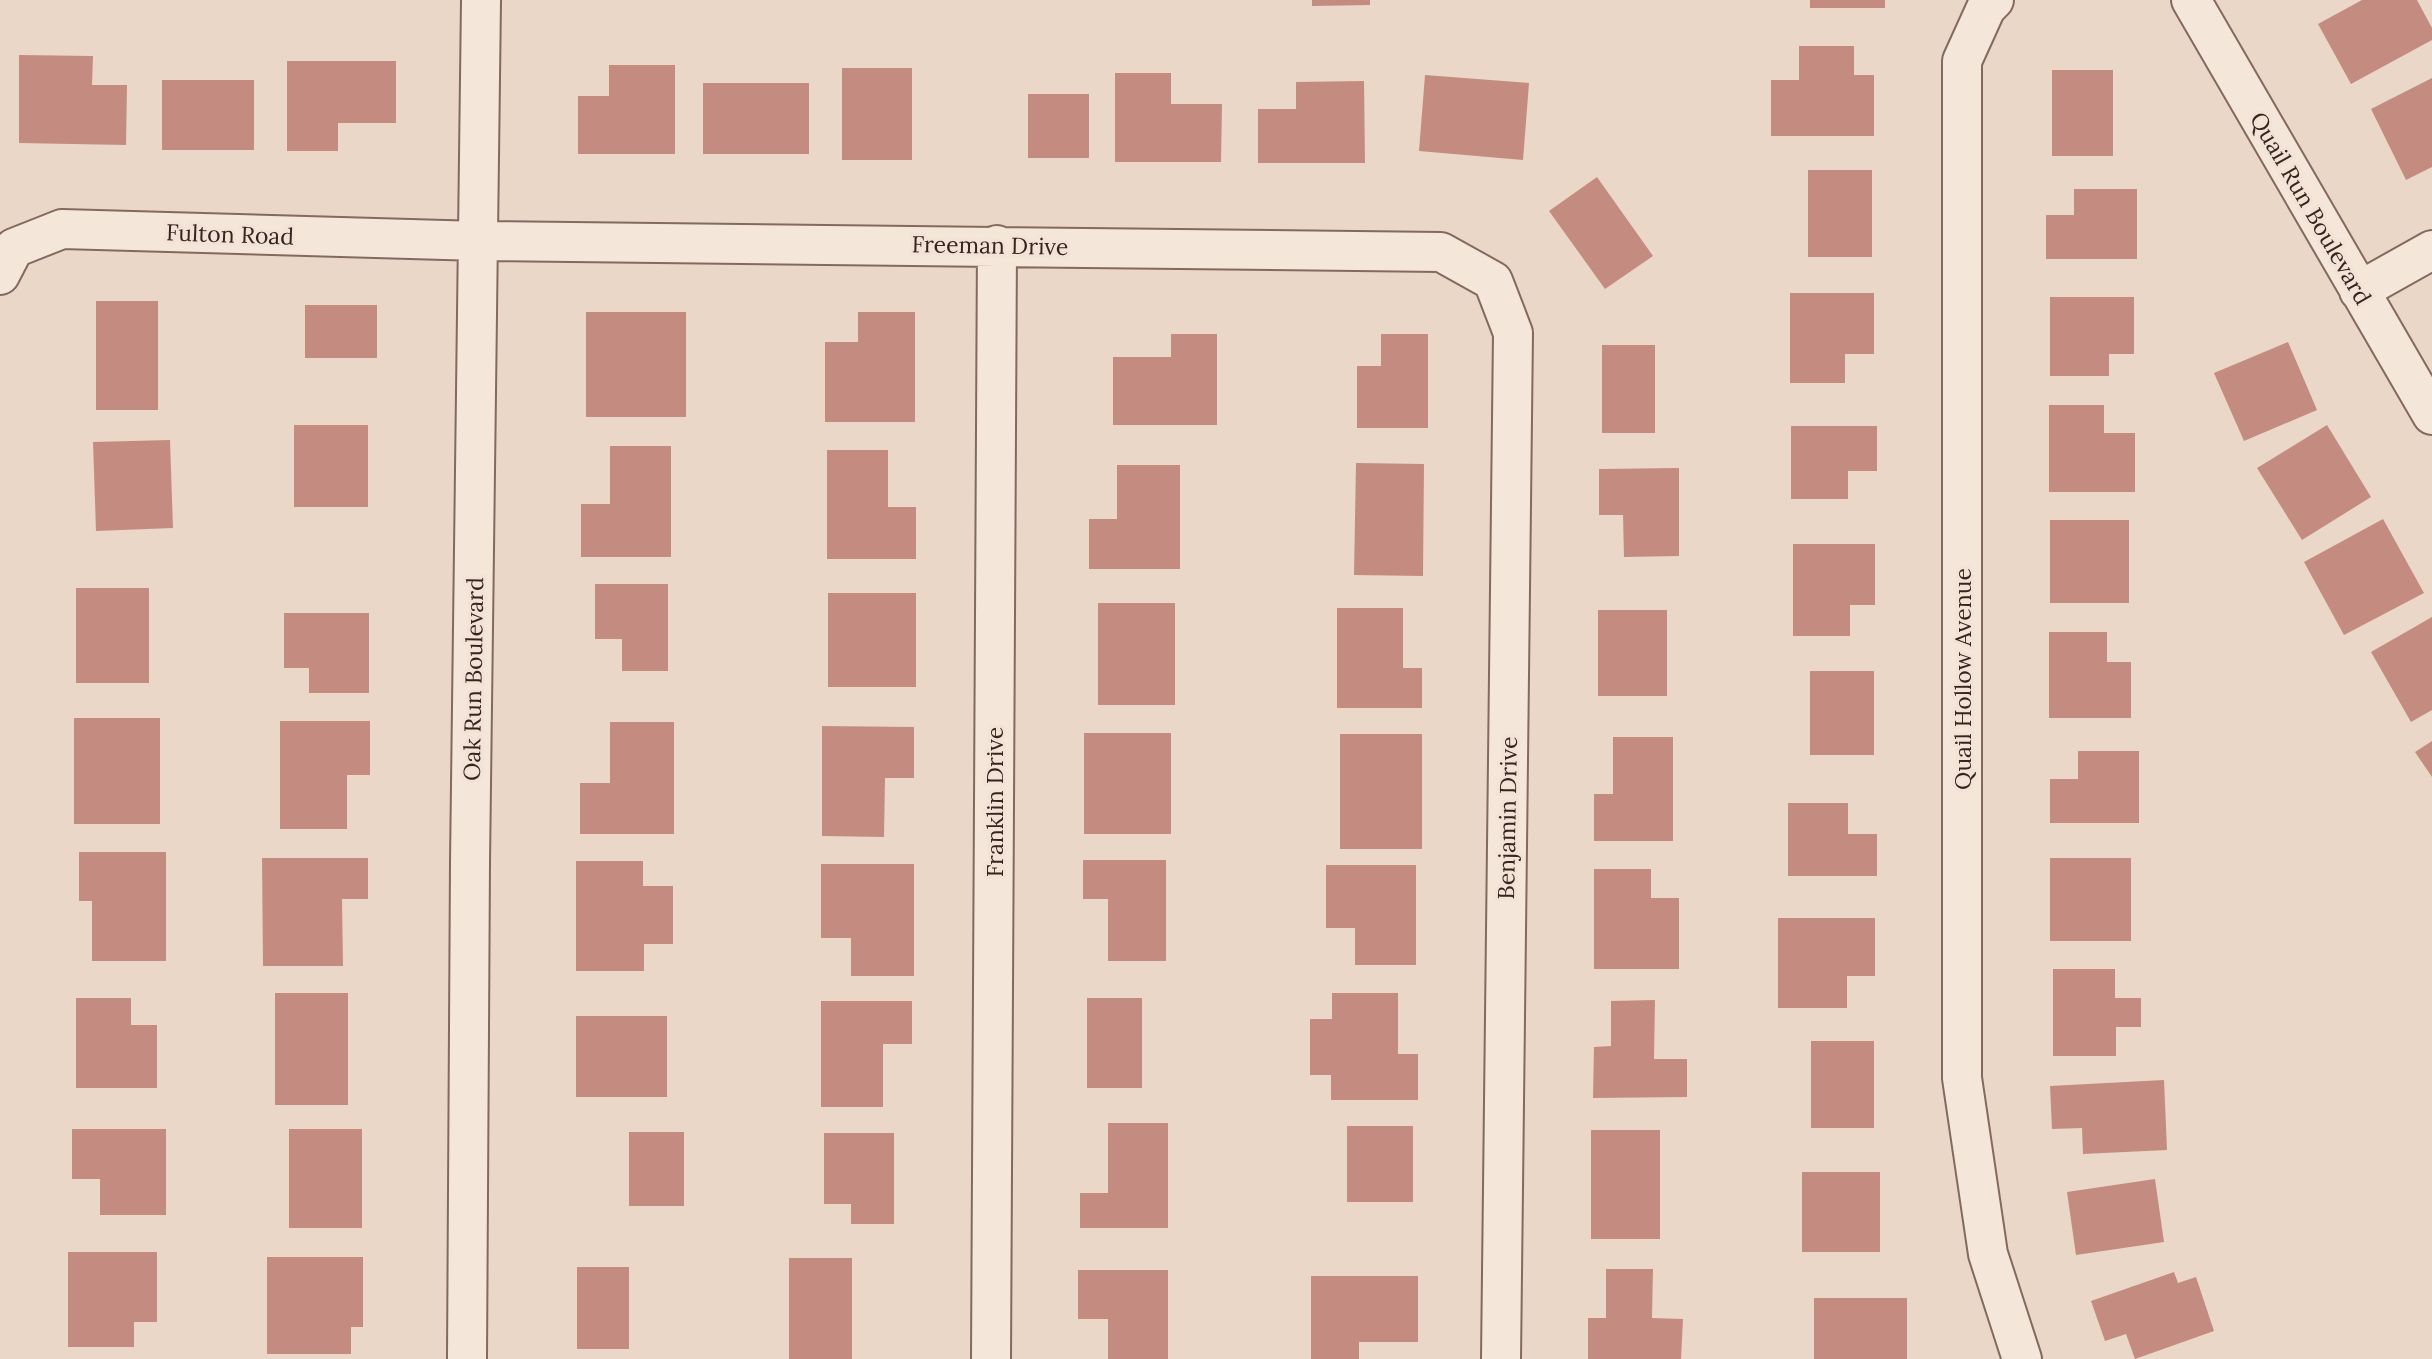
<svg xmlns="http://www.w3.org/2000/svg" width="2432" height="1359" font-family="Lora,serif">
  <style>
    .building { fill: #c48c81 }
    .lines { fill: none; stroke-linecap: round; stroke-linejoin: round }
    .minor-casing { stroke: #83695e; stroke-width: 42 }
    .minor { stroke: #f5e6da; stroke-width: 38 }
    .labels { text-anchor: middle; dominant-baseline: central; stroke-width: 7; stroke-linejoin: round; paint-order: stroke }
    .street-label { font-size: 23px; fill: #352521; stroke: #f2e3d6 }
  </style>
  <rect width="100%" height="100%" fill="#ead7c7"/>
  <path class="building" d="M1312,0H1370V5L1312,6Z
    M1810,0H1885V8H1810Z
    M2362,0H2417L2432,28V40L2351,84L2318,24Z
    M1799,46H1854V75H1874V136H1771V80H1799Z
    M19,55L93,56L92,85H127L126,145L19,143Z
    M287,61H396V123H338V151H287Z
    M609,65H675V154H578V96H609Z
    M842,68H912V160H842Z
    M2052,70H2113V156H2052Z
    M1115,73H1171V104H1222L1221,162H1115Z
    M1425,75L1529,83L1523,160L1419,151Z
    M2432,78V167L2406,180L2371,109Z
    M162,80H254V150H162Z
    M1364,81L1365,163H1258V109H1296V82Z
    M703,83H809V154H703Z
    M1028,94H1089V158H1028Z
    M1808,170H1872V257H1808Z
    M1597,177L1653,256L1605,289L1549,211Z
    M2074,189H2137V259H2046V215H2074Z
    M1790,293H1874V354H1845V383H1790Z
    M2050,297H2134V354H2109V376H2050Z
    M96,301H158V410H96Z
    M305,305H377V358H305Z
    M586,312H686V417H586Z
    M858,312H915V422H825V342H858Z
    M1171,334H1217V425H1113V357H1171Z
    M1381,334H1428V428H1357V366H1381Z
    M2288,342L2317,410L2244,441L2214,373Z
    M1602,345H1655V433H1602Z
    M2049,405H2104V433H2135V492H2049Z
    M294,425H368V507H294Z
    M2327,425L2371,497L2302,540L2257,468Z
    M1791,426H1877V471H1848V499H1791Z
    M170,440L173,528L96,531L93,442Z
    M610,446H671V557H581V504H610Z
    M827,450H888V507H916V559H827Z
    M1356,463L1424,464L1423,576L1354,575Z
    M1117,465H1180V569H1089V519H1117Z
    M1679,468V556L1624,557L1623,515H1599V469Z
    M2383,519L2424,593L2344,635L2304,562Z
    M2050,520H2129V603H2050Z
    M1793,544H1875V605H1850V636H1793Z
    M595,584H668V671H622V639H595Z
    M76,588H149V683H76Z
    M828,593H916V687H828Z
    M1098,603H1175V705H1098Z
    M1337,608H1403V668H1422V708H1337Z
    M1598,610H1667V696H1598Z
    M284,613H369V693H309V668H284Z
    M2432,617V710L2411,722L2371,652Z
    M2049,632H2107V662H2131V718H2049Z
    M1810,671H1874V755H1810Z
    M74,718H160V824H74Z
    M280,721H370V775H347V829H280Z
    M610,722H674V834H580V783H610Z
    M822,726L914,727V778H885L884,837L822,836Z
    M1084,733H1171V834H1084Z
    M1340,734H1422V849H1340Z
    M1613,737H1673V841H1594V794H1613Z
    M2432,741V777L2415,752Z
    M2078,751H2139V823H2050V779H2078Z
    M1788,803H1848V834H1877V876H1788Z
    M79,852H166V961H92V901H79Z
    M262,858H368V899H342L343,966H263Z
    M2050,858H2131V941H2050Z
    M1083,860H1166V961H1108V899H1083Z
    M576,861H643V886H673V944H644V971H576Z
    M821,864H914V976H851V938H821Z
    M1326,865H1416V965H1355V928H1326Z
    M1594,869H1651V898H1679V969H1594Z
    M1778,918H1875V976H1847V1008H1778Z
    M2053,969H2115V998H2141V1027H2116V1056H2053Z
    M275,993H348V1105H275Z
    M1332,993H1398V1054H1418V1100H1331V1075H1310V1019H1332Z
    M76,998H131V1025H157V1088H76Z
    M1087,998H1142V1088H1087Z
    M1655,1000L1654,1059H1687V1097L1593,1098L1594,1047L1611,1046V1001Z
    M821,1001H912V1044H883V1107H821Z
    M576,1016H667V1097H576Z
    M1811,1041H1874V1128H1811Z
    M2164,1080L2167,1150L2083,1154L2082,1128L2052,1129L2050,1086Z
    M1108,1123H1168V1228H1080V1193H1108Z
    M1347,1126H1413V1202H1347Z
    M72,1129H166V1215H100V1179H72Z
    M289,1129H362V1228H289Z
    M1591,1130H1660V1239H1591Z
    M629,1132H684V1206H629Z
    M824,1133H894V1224H851V1204H824Z
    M1802,1172H1880V1252H1802Z
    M2155,1179L2164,1242L2076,1255L2067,1192Z
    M68,1252H157V1322H134V1347H68Z
    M267,1257H363V1327H351V1354H267Z
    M789,1258H852V1359H789Z
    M577,1267H629V1349H577Z
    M1606,1269H1653L1652,1318L1683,1319L1681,1359H1588V1318H1606Z
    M1078,1270H1168V1359H1108V1319H1078Z
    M2174,1272L2178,1283L2196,1277L2214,1331L2135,1359L2126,1334L2105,1341L2091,1301Z
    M1311,1276H1418V1342H1359V1359H1311Z
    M1814,1298H1907V1359H1814Z"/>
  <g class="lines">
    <defs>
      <path id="minor" d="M1994,0L1986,8L1962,61V1078L1988,1254L2022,1359
        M2191,0L2432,415
        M0,275L14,248L62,229L480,241L1441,252L1493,281L1513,333L1501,1359
        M2359,291L2432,250
        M467,1359L470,863L481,0
        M991,1359L997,245"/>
    </defs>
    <use href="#minor" class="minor-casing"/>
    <use href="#minor" class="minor"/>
  </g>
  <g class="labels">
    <g class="street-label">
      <text transform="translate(2311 208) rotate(60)">Quail Run Boulevard</text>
      <text transform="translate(230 234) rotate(2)">Fulton Road</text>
      <text transform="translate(990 245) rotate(1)">Freeman Drive</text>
      <text transform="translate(473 679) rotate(-89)">Oak Run Boulevard</text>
      <text transform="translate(1962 679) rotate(-90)">Quail Hollow Avenue</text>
      <text transform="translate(994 802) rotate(-90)">Franklin Drive</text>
      <text transform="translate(1507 818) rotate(-89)">Benjamin Drive</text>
    </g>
  </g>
</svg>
